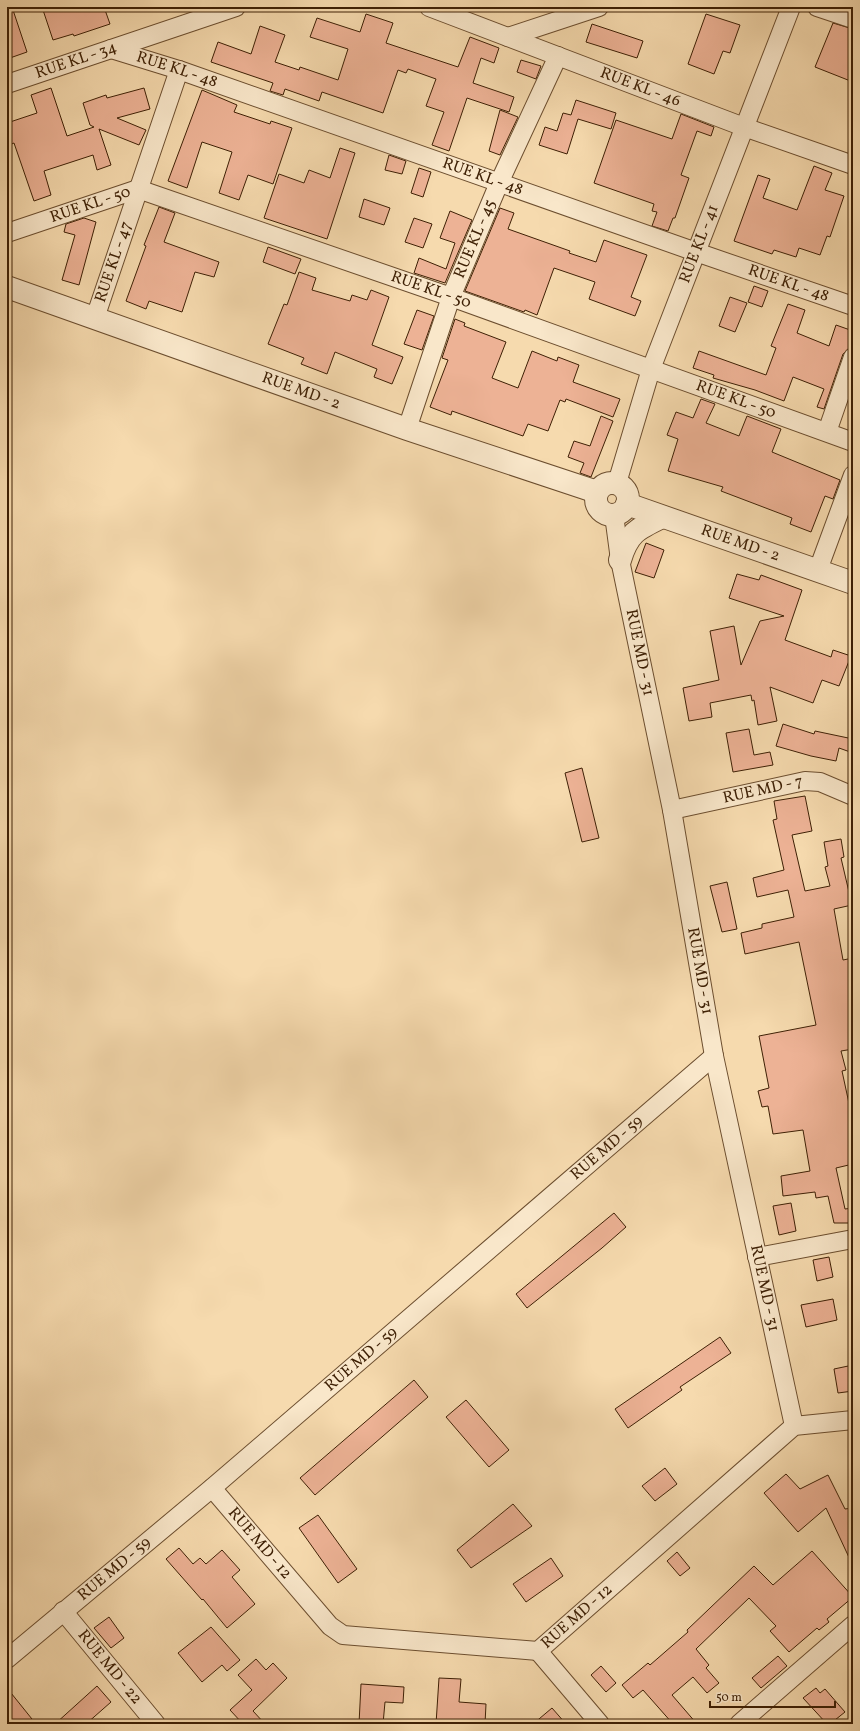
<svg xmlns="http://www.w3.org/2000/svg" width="860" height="1731" font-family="Vollkorn,serif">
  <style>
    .building { fill: #edb295; stroke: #3e2005 }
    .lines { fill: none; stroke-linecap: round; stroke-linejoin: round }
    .minor-casing { stroke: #6c4e2f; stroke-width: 20 }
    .tertiary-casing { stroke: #6c4e2f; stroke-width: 24 }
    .minor { stroke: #f9e7ca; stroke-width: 18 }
    .tertiary { stroke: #f9e7ca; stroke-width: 22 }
    .labels { text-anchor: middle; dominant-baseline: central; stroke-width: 3; stroke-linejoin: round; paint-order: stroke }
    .street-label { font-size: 16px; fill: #3e2005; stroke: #f9e7ca }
  </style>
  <rect width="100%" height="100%" fill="#f6daae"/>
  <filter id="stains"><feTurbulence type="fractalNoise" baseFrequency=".005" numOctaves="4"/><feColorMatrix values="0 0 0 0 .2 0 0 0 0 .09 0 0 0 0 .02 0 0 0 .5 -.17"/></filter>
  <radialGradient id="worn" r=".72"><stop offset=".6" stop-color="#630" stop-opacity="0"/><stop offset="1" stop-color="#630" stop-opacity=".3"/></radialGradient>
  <path class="building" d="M7,7H12L27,52L7,59Z
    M42,7H104L110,24L74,36L73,34L53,40Z
    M366,14L393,23L386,43L458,67L470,37L499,48L494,63L481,58L473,83L514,97L509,112L467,98L449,151L432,145L444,112L426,106L436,79L408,69L406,73L398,70L383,113L322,92L319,101L285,89L283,95L270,91L273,83L211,62L218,42L251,54L260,26L285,35L275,62L299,70L300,67L338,80L348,49L310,37L317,18L360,32Z
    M706,14L740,25L730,53L723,51L714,74L688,64Z
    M833,23L853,29V82L815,67Z
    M592,24L643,41L637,58L586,42Z
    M521,60L541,66L536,79L517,72Z
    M51,88L67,136L94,127L90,125L83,103L106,95L107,98L144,88L150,109L117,118L146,130L139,145L99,129L111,165L97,170L93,155L44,171L51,195L34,201L14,143L7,146V123L37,113L31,95Z
    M202,90L237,105L234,112L270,124L271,121L292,128L273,184L248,175L239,200L219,193L232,152L202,142L187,188L168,181Z
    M576,100L616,113L611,129L578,119L567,154L539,145L545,127L557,131L563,113L571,115Z
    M500,110L518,117L500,155L489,151Z
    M681,114L714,127L711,136L697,131L681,175L689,178L675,218H673L668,231L652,226L657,212L652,211L654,204L594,183L616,120L672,139Z
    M340,148L355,153L327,239L264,218L279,174L304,183L309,170L330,178Z
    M389,155L406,161L402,174L385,170Z
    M814,166L832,173L825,190L844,196L830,237L827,236L820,255L799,248L796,257L774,250L772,254L734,241L758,175L770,179L763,198L797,210Z
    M419,168L431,172L423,197L411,193Z
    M364,199L390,208L384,225L359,217Z
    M159,207L175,213L164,242L219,262L214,277L195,272L182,312L149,301L146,309L126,301L146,246L144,245Z
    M500,208L514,213L508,229L570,251L569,253L596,262L604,240L647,255L631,297L641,301L635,316L589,299L595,282L554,268L537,315L525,310L524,312L465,291Z
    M450,211L472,220L445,283L414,273L419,258L446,269L455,243L440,238Z
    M84,218L96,222L79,285L62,280L75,235L64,232L66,224Z
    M414,218L432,224L423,248L405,242Z
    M268,247L301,259L295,274L263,262Z
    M299,272L316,278L312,290L350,301L352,295L367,300L371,290L389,297L372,345L403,357L392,384L374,377L377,369L335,352L327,374L301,364L304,358L268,344L284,304L287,305Z
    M754,286L768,291L762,307L748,302Z
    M730,297L747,303L735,332L719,326Z
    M788,304L805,310L797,333L802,335L829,346L836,325L853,331V342L851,347L843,354L824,409L817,407L824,389L793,377L784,401L755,390L713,378L714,375L693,368L699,351L766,375L776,348L771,346Z
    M417,310L434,316L422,350L404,344Z
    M455,319L465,323L464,326L506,342L492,378L518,388L532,351L557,361L558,357L579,365L573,382L620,399L613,417L566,399L565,402L560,400L548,431L528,424L523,436L452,411L451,415L430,407L448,360L442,358Z
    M701,399L715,404L706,423L739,436L747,416L781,429L772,452L840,480L833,499L825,496L811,532L790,524L792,518L721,491L723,487L668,471L678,439L667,435L676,412L693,418Z
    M601,416L613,421L591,477L580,473L584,463L568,457L574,441L590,446Z
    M646,543L664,550L654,578L635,572Z
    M737,574L759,580L761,575L802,590L785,640L831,657L833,650L851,656L839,686L822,680L813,703L770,687L777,721L758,725L754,700L752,701L751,695L710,703L712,717L689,721L683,688L719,680L710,631L734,626L741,665L760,621L784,616L729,598Z
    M783,724L814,734L815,731L853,739V753L839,748L836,761L811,756L776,746Z
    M749,729L754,755L770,752L773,765L733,772L726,733Z
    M582,768L599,838L582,842L565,773Z
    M805,796L812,831L792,835L805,891L830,886L825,867L828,866L824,842L841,839L844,857L841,858L852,905L834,909L843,960L853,958V1049L841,1051L846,1070L842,1071L853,1122V1164L836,1168L845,1209L853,1208V1223H834L828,1196L816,1198L815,1192L783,1196L781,1176L810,1171L803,1130L773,1134L768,1106L762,1107L758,1091L769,1088L759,1036L816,1025L799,942L745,954L741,933L762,928V924L794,917L788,890L757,897L753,878L784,870L773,820L777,819L774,801Z
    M727,882L737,929L722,932L710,886Z
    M791,1203L796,1231L779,1235L773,1206Z
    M614,1213L626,1227L602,1248L527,1308L516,1294Z
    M829,1257L833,1277L817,1281L813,1260Z
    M833,1299L837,1320L806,1327L801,1305Z
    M720,1337L731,1353L680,1387L682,1390L628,1428L615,1409Z
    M853,1365V1391L838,1393L834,1369Z
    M414,1380L428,1397L315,1495L300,1478Z
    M466,1400L509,1450L489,1467L446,1417Z
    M665,1468L677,1484L655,1501L642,1486Z
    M786,1474L800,1489L828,1475L845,1509L853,1508V1566L826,1508L798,1532L764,1493Z
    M513,1504L532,1526L471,1568L457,1550Z
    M318,1515L357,1569L338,1583L299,1528Z
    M179,1548L193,1564L200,1558L206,1564L222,1550L240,1570L232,1577L255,1604L227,1628L203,1599L202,1600L166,1559Z
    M812,1551L853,1597L827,1619L829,1622L819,1630L817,1628L789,1652L770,1631L776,1626L749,1598L696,1649L709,1665L706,1668L719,1683L707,1693L693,1677L672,1695L697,1724H673L643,1690L633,1698L622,1685L648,1663L650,1665L688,1632L687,1630L754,1566L773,1585Z
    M677,1552L690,1568L680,1576L667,1561Z
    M551,1558L563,1576L526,1602L513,1584Z
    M109,1617L124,1638L111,1648L94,1628Z
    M211,1627L240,1660L227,1671L222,1665L202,1682L178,1653Z
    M778,1656L787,1666L761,1688L752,1678Z
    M256,1659L266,1670L273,1663L287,1678L253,1711L265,1724H243L230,1710L252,1690L238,1675Z
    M601,1666L616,1683L606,1692L591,1675Z
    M439,1678L461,1679L459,1702L486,1704L485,1724H436Z
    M361,1684L404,1687L403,1703L385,1702L383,1724H359Z
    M97,1686L111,1702L86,1724H55Z
    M7,1688L36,1724H7Z
    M816,1688L820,1693L825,1689L845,1712L830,1724H827L803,1698Z
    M552,1708L566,1724H533Z"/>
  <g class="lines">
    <defs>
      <g id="minor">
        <path id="s1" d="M429,7L744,127L853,165"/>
        <path d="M817,7L853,19"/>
        <path d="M508,37L599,7"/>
        <path id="s2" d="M111,49L179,70L696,252L853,306"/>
        <path id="s3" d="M7,84L236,7"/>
        <path id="s4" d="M7,233L138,189L451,297L853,442"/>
        <path id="s5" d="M95,318L179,70"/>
        <path id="s6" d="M407,429L451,297L499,183L558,56"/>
        <path d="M827,432L853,357"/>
        <path id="s7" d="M617,483L651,369L791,7"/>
        <path id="s8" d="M614,515L620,560L672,810L714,1056L794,1426"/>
        <path d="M818,570L853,475"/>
        <path id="s9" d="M672,810L805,781L820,782L853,796"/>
        <path d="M757,1257L853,1239"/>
        <path id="s10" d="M212,1488L330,1626L343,1635L538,1651L794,1426L853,1420"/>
        <path id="s11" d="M63,1611L156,1724"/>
        <path d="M538,1651L600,1724"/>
        <path id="s12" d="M7,1659L212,1488L714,1056"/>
        <path d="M739,1724L853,1625"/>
      </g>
      <g id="tertiary">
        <path id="s13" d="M7,287L407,429L597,492"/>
        <circle cx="612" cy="499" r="16"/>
        <path id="s14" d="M627,504L853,583"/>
        <path d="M620,560C628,533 637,529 662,517"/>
      </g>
    </defs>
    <use href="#minor" class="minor-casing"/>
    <use href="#tertiary" class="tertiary-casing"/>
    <use href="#minor" class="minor"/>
    <use href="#tertiary" class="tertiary"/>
  </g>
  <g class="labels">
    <g class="street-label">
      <text stroke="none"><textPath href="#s3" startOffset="73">RUE KL - 34</textPath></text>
      <text stroke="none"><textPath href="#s2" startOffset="69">RUE KL - 48</textPath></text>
      <text stroke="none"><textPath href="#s1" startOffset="226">RUE KL - 46</textPath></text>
      <text stroke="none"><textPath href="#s2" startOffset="393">RUE KL - 48</textPath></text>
      <text stroke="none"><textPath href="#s4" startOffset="88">RUE KL - 50</textPath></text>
      <text stroke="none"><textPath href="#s6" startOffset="202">RUE KL - 45</textPath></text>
      <text stroke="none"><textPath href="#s7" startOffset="253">RUE KL - 41</textPath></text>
      <text stroke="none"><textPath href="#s5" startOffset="59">RUE KL - 47</textPath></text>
      <text stroke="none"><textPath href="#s2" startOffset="717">RUE KL - 48</textPath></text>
      <text stroke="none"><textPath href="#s4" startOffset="448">RUE KL - 50</textPath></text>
      <text stroke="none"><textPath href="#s13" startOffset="312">RUE MD - 2</textPath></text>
      <text stroke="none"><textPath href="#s4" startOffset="772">RUE KL - 50</textPath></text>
      <text stroke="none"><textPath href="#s14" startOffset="120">RUE MD - 2</textPath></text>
      <text stroke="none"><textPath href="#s8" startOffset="140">RUE MD - 31</textPath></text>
      <text stroke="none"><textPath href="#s9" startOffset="93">RUE MD - 7</textPath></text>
      <text stroke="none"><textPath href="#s8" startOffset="464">RUE MD - 31</textPath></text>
      <text stroke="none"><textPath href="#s12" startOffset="788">RUE MD - 59</textPath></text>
      <text stroke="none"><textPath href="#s8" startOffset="788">RUE MD - 31</textPath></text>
      <text stroke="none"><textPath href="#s12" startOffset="464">RUE MD - 59</textPath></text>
      <text stroke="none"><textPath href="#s10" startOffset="73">RUE MD - 12</textPath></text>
      <text stroke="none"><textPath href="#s12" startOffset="140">RUE MD - 59</textPath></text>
      <text stroke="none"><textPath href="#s10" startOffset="445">RUE MD - 12</textPath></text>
      <text stroke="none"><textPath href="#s11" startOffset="73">RUE MD - 22</textPath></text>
    </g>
  </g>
  <rect width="860" height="1731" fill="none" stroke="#f6daae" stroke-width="24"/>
  <rect x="8" y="8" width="844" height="1715" fill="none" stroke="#3e2005" stroke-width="2"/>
  <rect x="12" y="12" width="836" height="1707" fill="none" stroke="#3e2005"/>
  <path d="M710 1701v6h125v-6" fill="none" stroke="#3e2005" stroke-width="2"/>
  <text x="716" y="1701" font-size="12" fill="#3e2005" stroke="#f9e7ca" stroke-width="3" paint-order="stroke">50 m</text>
  <rect width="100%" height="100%" filter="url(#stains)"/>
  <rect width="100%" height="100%" fill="url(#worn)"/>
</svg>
